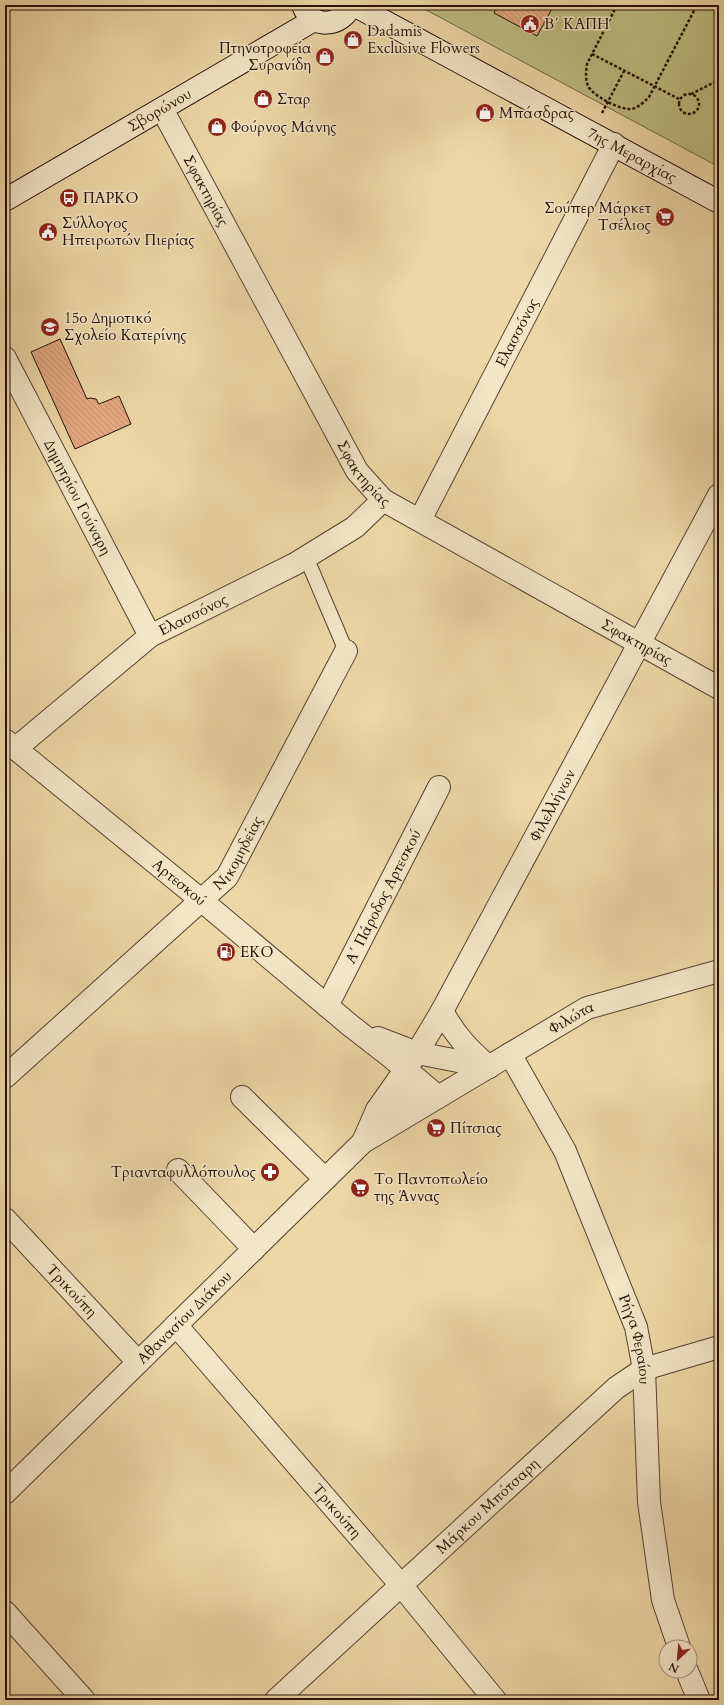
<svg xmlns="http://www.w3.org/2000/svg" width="724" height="1705" font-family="Cardo,serif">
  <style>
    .green { fill: #bebd82; stroke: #716644 }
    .building { fill: url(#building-back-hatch); stroke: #241006 }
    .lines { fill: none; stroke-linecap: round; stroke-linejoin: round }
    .service-casing { stroke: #56422e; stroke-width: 16 }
    .minor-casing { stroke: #56422e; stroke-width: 24 }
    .tertiary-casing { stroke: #56422e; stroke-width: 24 }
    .secondary-casing { stroke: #241006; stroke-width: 24 }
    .path { stroke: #241006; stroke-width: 2.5; stroke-dasharray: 3 2; stroke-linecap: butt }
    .service { stroke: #f3e5c5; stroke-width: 14 }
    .minor { stroke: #f3e5c5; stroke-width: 22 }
    .tertiary { stroke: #f3e5c5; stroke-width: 22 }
    .secondary { stroke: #f3e5c5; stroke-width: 22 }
    .labels { text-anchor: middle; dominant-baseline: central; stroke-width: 3; stroke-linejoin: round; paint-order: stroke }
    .poi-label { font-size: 15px; fill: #241006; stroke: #f3e5c5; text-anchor: start }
    .street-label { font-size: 15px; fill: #241006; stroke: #f3e5c5 }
  </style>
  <defs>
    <pattern id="building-back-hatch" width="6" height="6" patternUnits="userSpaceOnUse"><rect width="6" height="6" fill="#e2a880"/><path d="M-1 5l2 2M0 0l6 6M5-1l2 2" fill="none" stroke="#c2906d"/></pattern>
  </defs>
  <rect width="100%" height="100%" fill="#edd7a6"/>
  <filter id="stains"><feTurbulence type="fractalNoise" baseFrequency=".005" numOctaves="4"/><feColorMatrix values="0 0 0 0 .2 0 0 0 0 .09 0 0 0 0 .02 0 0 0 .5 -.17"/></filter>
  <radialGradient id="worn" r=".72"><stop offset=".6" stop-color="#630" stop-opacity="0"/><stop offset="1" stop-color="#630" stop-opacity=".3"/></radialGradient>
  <path class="green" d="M417,5H719V167Z"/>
  <path class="building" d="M498,5H554L537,36L494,13Z
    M60,339L87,399L90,398L96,399L99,404L119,396L131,424L75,449L31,352Z"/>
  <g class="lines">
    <defs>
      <path id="service" d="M306,557L346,651"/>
      <g id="minor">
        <path id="s1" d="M162,109L357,471L383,500L719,688"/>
        <path id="s2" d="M5,358L150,636"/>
        <path id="s3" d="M420,520L614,144"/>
        <path id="s4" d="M15,749L150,636L295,564L355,527L383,500"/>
        <path id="s5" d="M327,1006L439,787"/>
        <path d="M442,1011C455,1035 468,1049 489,1067"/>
        <path id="s6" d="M5,1077L227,877L346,651"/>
        <path d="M242,1097L325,1179"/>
        <path id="s7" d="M377,1110L417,1053L442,1011L719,495"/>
        <path d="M178,1170L254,1249"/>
        <path id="s8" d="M5,1219L138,1362"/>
        <path id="s9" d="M176,1325L400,1584L495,1700"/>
        <path d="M5,1612L84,1700"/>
        <path id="s10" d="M276,1700L616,1388L644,1369L719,1347"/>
      </g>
      <g id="tertiary">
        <path id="s11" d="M5,740L201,900L351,1026L391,1057L437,1096"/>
        <path d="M378,1038L417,1053L489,1067"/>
        <path id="s12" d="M510,1054L565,1151L636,1327L644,1369L649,1502L663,1600L679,1647"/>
        <path d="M363,1142L377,1110L401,1095L437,1096"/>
        <path id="s13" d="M5,1493L363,1142L587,1008L719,971"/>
        <path d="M687,1671L699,1700"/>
      </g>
      <g id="secondary">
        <path d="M303,5C311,30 342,27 351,5"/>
        <path id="s14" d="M354,5L719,202"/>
        <path id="s15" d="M5,200L314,20"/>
      </g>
    </defs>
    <use href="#service" class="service-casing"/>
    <use href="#minor" class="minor-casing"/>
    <use href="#tertiary" class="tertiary-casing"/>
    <use href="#secondary" class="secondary-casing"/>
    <path class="path" d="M617,5L587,64C586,72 585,79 588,86C593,96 620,110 631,109C638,108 644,102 649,97L697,5
      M592,54L681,100
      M691,94L719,80
      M679 104a10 10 0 1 1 20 0a10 10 0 1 1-20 0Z
      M602,113L624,71"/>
    <use href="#service" class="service"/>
    <use href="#minor" class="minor"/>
    <use href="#tertiary" class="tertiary"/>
    <use href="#secondary" class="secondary"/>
  </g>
  <defs>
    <symbol id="civic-disc" viewBox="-11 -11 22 22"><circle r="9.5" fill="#8f2418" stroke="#f3e5c5"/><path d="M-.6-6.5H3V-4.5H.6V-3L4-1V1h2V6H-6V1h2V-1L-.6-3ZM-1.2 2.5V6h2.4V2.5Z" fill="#fff"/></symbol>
    <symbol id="shop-disc" viewBox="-11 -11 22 22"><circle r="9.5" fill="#8f2418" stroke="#f3e5c5"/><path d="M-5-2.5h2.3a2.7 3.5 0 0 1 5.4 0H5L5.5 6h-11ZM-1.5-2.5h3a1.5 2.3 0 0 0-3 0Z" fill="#fff"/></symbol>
    <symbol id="bus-disc" viewBox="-11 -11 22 22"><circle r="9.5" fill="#8f2418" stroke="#f3e5c5"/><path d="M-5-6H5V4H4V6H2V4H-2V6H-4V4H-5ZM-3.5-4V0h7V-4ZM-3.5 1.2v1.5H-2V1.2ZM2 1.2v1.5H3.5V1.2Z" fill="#fff"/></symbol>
    <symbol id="supermarket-disc" viewBox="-11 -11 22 22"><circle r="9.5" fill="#8f2418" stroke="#f3e5c5"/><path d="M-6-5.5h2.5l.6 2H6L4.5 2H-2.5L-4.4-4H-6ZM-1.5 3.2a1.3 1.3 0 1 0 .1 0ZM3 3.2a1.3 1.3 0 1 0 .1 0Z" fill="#fff"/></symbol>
    <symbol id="school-disc" viewBox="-11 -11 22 22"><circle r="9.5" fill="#8f2418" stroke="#f3e5c5"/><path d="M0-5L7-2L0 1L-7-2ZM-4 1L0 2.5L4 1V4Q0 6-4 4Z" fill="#fff"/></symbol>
    <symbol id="fuel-disc" viewBox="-11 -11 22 22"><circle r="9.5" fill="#8f2418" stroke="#f3e5c5"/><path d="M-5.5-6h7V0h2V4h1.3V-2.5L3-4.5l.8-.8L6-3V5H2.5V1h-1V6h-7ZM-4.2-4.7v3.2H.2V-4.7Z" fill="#fff"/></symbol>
    <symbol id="pharmacy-disc" viewBox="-11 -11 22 22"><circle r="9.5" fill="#8f2418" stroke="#f3e5c5"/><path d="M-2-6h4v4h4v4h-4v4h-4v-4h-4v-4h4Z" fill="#fff"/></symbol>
  </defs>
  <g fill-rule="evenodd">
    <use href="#civic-disc" x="519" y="13" width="22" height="22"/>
    <use href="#shop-disc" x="342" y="29" width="22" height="22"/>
    <use href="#shop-disc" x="314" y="46" width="22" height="22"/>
    <use href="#shop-disc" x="252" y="88" width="22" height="22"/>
    <use href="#shop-disc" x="474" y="102" width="22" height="22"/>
    <use href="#shop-disc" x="206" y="116" width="22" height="22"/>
    <use href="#bus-disc" x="58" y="187" width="22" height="22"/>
    <use href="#supermarket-disc" x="654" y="206" width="22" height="22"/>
    <use href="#civic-disc" x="37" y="221" width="22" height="22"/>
    <use href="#school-disc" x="39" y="316" width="22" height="22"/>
    <use href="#fuel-disc" x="215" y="941" width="22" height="22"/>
    <use href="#supermarket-disc" x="425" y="1117" width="22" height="22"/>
    <use href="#pharmacy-disc" x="259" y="1161" width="22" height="22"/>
    <use href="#supermarket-disc" x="349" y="1177" width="22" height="22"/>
  </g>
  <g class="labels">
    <g class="poi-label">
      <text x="544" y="24">Β΄ ΚΑΠΗ</text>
      <text x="367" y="31">Dadamis<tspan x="367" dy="17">Exclusive Flowers</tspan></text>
      <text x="311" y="48" text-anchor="end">Πτηνοτροφεία<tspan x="311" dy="17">Συρανίδη</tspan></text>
      <text x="277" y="99">Σταρ</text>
      <text x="499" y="113">Μπάσδρας</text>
      <text x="231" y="127">Φούρνος Μάνης</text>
      <text x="83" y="198">ΠΑΡΚΟ</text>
      <text x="651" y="208" text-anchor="end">Σούπερ Μάρκετ<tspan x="651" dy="17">Τσέλιος</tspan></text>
      <text x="62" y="223">Σύλλογος<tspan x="62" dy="17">Ηπειρωτών Πιερίας</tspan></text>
      <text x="64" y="318">15ο Δημοτικό<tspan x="64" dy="17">Σχολείο Κατερίνης</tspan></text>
      <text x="240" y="952">ΕΚΟ</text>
      <text x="450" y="1128">Πίτσιας</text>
      <text x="256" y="1172" text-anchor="end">Τριανταφυλλόπουλος</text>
      <text x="374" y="1179">Το Παντοπωλείο<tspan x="374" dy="17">της Άννας</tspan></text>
    </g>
    <g class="street-label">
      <text stroke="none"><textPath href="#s15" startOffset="179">Σβορώνου</textPath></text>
      <text stroke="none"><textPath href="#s14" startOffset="316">7ης Μεραρχίας</textPath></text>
      <text stroke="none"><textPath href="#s1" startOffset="93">Σφακτηρίας</textPath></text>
      <text stroke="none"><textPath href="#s3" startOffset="211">Ελασσόνος</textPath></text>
      <text stroke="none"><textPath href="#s1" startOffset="417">Σφακτηρίας</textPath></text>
      <text stroke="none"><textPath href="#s2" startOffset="157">Δημητρίου Γούναρη</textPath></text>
      <text stroke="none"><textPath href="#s4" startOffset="224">Ελασσόνος</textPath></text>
      <text stroke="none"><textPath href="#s1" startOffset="741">Σφακτηρίας</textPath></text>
      <text stroke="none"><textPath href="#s7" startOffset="352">Φιλελλήνων</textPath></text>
      <text stroke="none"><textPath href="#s6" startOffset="325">Νικομηδείας</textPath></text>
      <text stroke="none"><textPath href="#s11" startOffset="225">Αρτεσκού</textPath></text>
      <text stroke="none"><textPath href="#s5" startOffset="123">Α΄ Πάροδος Αρτεσκού</textPath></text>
      <text stroke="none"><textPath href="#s13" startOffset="744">Φιλώτα</textPath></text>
      <text stroke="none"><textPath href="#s8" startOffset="98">Τρικούπη</textPath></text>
      <text stroke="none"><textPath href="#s13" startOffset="251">Αθανασίου Διάκου</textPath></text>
      <text stroke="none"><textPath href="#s12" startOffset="313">Ρήγα Φεραίου</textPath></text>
      <text stroke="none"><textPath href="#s10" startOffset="287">Μάρκου Μπότσαρη</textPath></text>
      <text stroke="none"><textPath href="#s9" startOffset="246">Τρικούπη</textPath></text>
    </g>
  </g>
  <rect width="724" height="1705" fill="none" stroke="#edd7a6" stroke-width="20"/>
  <rect x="6" y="6" width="712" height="1693" fill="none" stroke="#241006" stroke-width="2"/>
  <rect x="10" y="10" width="704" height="1685" fill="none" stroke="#241006"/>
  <g transform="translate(678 1659) rotate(206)"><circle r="19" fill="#f3e5c5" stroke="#a09079"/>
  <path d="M0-3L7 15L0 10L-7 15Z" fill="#8f2418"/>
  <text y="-6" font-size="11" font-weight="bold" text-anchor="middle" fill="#241006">N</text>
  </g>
  <rect width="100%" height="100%" filter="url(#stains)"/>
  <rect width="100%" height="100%" fill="url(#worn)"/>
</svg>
